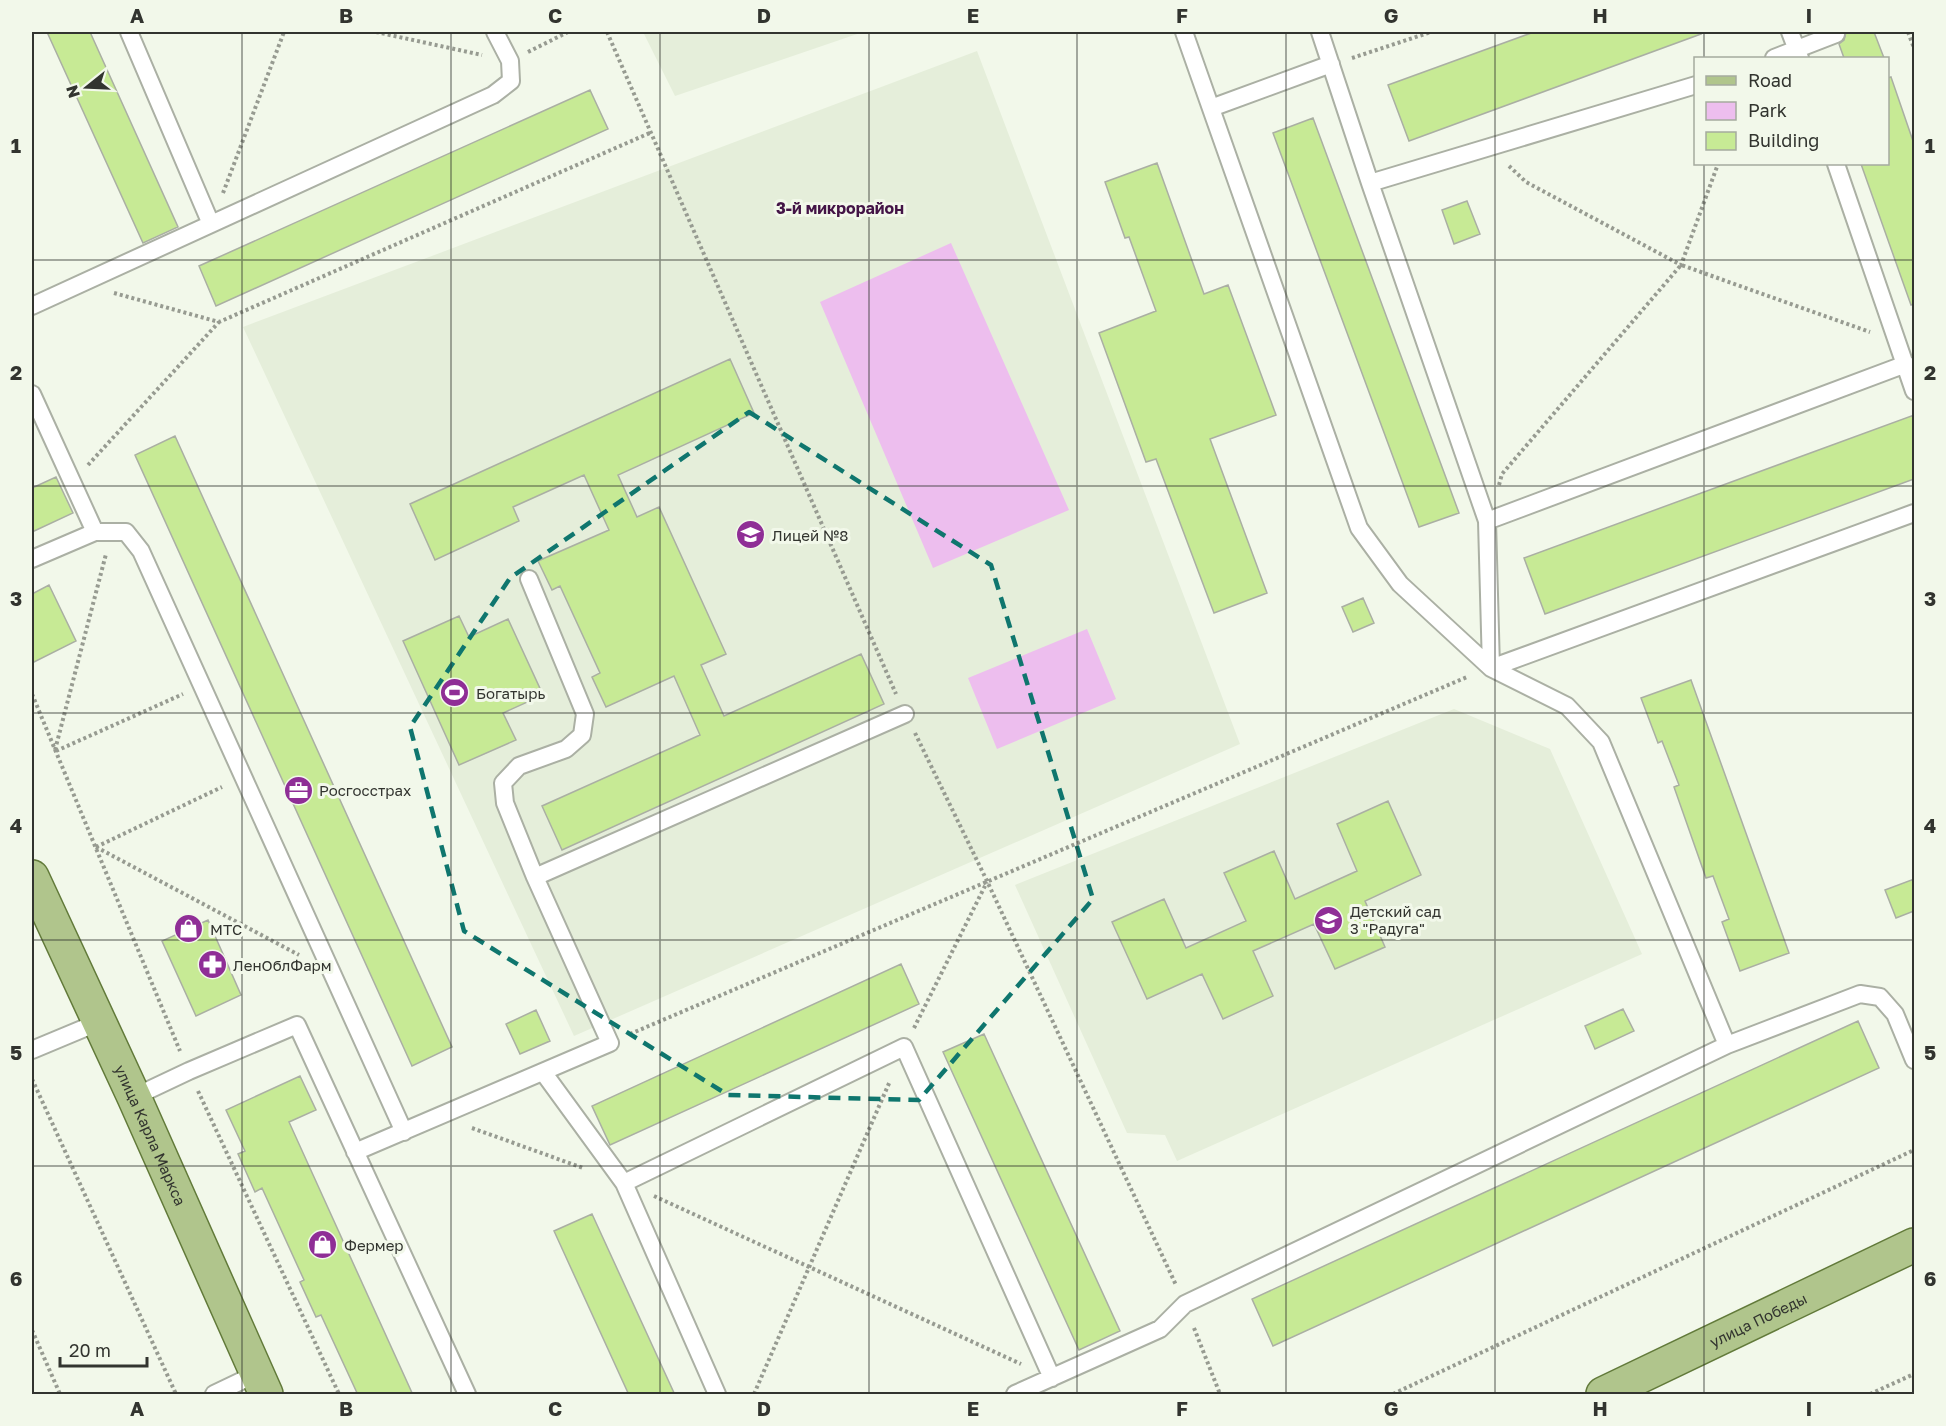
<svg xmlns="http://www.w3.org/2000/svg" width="1946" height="1426" font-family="'Golos Text',sans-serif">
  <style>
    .built { fill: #e5eeda }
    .green { fill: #edbeee }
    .building { fill: #c7ea95; stroke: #aaafa3; stroke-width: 1.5 }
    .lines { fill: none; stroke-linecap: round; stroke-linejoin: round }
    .lane-casing { stroke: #abb0a4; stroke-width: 20 }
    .primary-casing { stroke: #627a3a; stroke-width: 36 }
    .path { stroke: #979b91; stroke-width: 4; stroke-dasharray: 3 3; stroke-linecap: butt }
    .lane { stroke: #fff; stroke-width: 16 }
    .primary { stroke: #b0c58c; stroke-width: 33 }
    .marked { fill: none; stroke: #0f766e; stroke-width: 4.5; stroke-dasharray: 12 8; stroke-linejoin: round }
    .grid { fill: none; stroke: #32342f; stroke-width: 1.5; stroke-opacity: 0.55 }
    .labels { text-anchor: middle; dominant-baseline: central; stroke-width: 6; stroke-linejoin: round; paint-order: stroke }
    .poi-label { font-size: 15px; fill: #32342f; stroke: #f2f8ea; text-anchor: start }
    .street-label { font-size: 15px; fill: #32342f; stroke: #f2f8ea }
    .neighbourhood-label { font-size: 16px; font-weight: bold; fill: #431446; stroke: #f2f8ea }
    .neatline { fill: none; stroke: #32342f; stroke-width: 2 }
    .grid-label { font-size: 20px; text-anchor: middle; font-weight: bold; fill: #32342f }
  </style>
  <rect width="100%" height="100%" fill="#f2f8ea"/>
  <path class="built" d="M643,32H863L675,96Z
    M977,51L1240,744L574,1036L243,327Z
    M1454,709L1550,749L1642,954L1177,1161L1165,1135L1127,1133L1015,885Z"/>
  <path class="green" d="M951,243L1069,510L933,568L820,302Z
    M1087,629L1116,699L997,749L968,678Z"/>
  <path class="building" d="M47,32H90L178,227L143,243Z
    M1534,32H1700L1701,34L1409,141L1388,85Z
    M1846,32H1874L1884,58H1844L1839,44L1844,40Z
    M1891,77L1914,144V304L1911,305L1861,164H1887V78Z
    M590,90L608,129L216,306L199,266Z
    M1313,118L1459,513L1419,527L1273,133Z
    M1157,163L1204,294L1228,285L1276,415L1210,439L1267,593L1214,613L1156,459L1146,462L1099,333L1156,311L1129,237L1125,238L1105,182Z
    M1467,201L1480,234L1454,244L1442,210Z
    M730,359L754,413L618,475L637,517L659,507L726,654L701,665L724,716L861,654L884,704L562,850L542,806L700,735L674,676L606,707L592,677L600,673L560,586L552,590L538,561L609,530L584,475L513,507L519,521L435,560L410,504Z
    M1914,415V479L1545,614L1524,558Z
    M175,436L452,1047L412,1066L135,455Z
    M56,477L73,513L32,532V488Z
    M49,585L76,641L32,663V594Z
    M1363,598L1374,623L1353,632L1342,607Z
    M459,616L469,637L508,619L543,695L503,713L516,740L459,765L403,641Z
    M1691,680L1789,953L1740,971L1722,922L1729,919L1713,876L1706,878L1674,787L1679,785L1662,741L1658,743L1641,698Z
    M1388,801L1421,875L1365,901L1385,947L1335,969L1314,924L1253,951L1273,996L1223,1019L1202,974L1147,999L1112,922L1164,899L1186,948L1246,921L1224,873L1274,851L1295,899L1357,871L1337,824Z
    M1914,879V911L1896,918L1885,890Z
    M208,920L241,995L196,1016L162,941Z
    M901,964L919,1004L610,1145L592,1106Z
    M1623,1009L1634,1031L1595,1049L1585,1026Z
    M536,1010L550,1041L520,1054L506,1024Z
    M1858,1021L1879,1068L1273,1346L1252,1299Z
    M984,1034L1120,1331L1079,1350L943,1052Z
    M300,1076L316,1110L289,1122L413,1395H358L321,1315L316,1317L300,1282L304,1280L262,1188L255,1192L238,1154L245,1151L226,1110Z
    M592,1214L675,1395H629L554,1231Z"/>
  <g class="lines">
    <defs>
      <path id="lane" d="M129,32L211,224
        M1184,32L1359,528L1400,584L1491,668L1567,706L1601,742L1727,1045L1860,994L1880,997L1895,1014L1914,1060
        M1320,32L1370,183L1487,521L1491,668
        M1790,32L1800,58
        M1774,58L1836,34
        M1211,108L1331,64
        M1836,164L1914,391
        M1370,183L1696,85
        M32,306L493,95L511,81L510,61L495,32
        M32,394L95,532
        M1487,521L1906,364
        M32,559L95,532H126L141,551L404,1132
        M1491,668L1914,513
        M535,877L905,714
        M32,1050L99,1022
        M543,1072L624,1183
        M134,1097L189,1071L297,1025L467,1394
        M355,1152L610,1043L535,877L505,803L503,783L519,766L566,749L582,735L585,714L529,579
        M214,1394L258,1373
        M717,1394L624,1183L904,1047L1052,1378
        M1015,1394L1160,1329L1185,1304L1727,1045"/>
      <g id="primary">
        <path id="s1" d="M32,877L134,1097L266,1394"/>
        <path id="s2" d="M1603,1394L1914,1245"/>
      </g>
    </defs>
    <use href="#lane" class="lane-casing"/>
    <use href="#primary" class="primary-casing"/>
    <path class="path" d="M376,32L482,55
      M607,32L896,694
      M1908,32L1914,48
      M528,52L568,32
      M1352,58L1431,32
      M1509,166L1526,182L1681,265L1718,164
      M223,193L284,32
      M114,293L219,322L652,132
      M88,465L219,322
      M1499,485L1502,474L1681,265L1870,332
      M32,694L180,1051
      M915,733L987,881L1176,1285
      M55,750L106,554
      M56,751L183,694
      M96,847L299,955
      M96,847L222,787
      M914,1028L987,882
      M630,1034L1467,677
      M32,1079L176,1394
      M198,1091L339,1394
      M472,1128L583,1168
      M654,1196L1021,1364
      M1194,1328L1220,1394
      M32,1330L60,1394
      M754,1394L890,1081
      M1393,1394L1914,1150
      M1870,1394L1914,1374"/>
    <use href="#lane" class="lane"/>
    <use href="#primary" class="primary"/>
  </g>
  <path class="marked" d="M749,412L991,565L1093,899L919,1100L728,1095L464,931L410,727L510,578Z"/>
  <path class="grid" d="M242,32V1394M451,32V1394M660,32V1394M869,32V1394M1077,32V1394M1286,32V1394M1495,32V1394M1704,32V58M1704,164V1394M32,260H1914M32,486H1914M32,713H1914M32,940H1914M32,1166H1914"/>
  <defs>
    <symbol id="school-disc" viewBox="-11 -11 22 22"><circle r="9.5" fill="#8f2e96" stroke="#f2f8ea"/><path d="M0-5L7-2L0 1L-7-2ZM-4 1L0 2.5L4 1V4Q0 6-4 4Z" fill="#fff"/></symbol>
    <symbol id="stadium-disc" viewBox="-11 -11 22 22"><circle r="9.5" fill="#8f2e96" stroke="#f2f8ea"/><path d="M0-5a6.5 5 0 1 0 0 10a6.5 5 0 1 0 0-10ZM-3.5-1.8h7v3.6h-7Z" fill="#fff"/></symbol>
    <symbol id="office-disc" viewBox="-11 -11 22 22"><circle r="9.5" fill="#8f2e96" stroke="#f2f8ea"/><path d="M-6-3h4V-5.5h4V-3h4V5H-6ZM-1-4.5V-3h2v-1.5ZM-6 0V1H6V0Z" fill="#fff"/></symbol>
    <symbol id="shop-disc" viewBox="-11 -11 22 22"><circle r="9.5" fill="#8f2e96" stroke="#f2f8ea"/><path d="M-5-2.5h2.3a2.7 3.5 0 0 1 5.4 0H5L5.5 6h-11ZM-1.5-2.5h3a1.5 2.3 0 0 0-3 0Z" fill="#fff"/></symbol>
    <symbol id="pharmacy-disc" viewBox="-11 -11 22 22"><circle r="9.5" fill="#8f2e96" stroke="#f2f8ea"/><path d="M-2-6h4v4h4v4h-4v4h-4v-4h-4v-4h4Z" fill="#fff"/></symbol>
  </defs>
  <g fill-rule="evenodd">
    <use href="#school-disc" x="734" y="518" width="33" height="33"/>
    <use href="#stadium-disc" x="438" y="676" width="33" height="33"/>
    <use href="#office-disc" x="282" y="774" width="33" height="33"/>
    <use href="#school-disc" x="1312" y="904" width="33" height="33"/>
    <use href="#shop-disc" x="172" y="912" width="33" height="33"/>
    <use href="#pharmacy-disc" x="196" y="948" width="33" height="33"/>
    <use href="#shop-disc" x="306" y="1228" width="33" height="33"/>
  </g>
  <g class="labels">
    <g class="poi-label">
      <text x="772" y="535">Лицей №8</text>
      <text x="476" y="693">Богатырь</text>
      <text x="319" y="790">Росгосстрах</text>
      <text x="1350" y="911">Детский сад<tspan x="1350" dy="17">3 "Радуга"</tspan></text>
      <text x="210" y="929">МТС</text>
      <text x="233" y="965">ЛенОблФарм</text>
      <text x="344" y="1245">Фермер</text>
    </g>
    <g class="street-label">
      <text stroke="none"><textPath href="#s1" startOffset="284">улица Карла Маркса</textPath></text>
      <text stroke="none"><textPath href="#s2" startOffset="172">улица Победы</textPath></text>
    </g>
    <g class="neighbourhood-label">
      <text x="840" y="208">3-й микрорайон</text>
    </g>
  </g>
  <rect width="1946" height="1426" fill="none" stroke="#f2f8ea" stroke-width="66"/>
  <rect x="1694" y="57" width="195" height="108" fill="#f2f8ea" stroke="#a5aa9f" stroke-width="1.5"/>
  <rect x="1706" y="76" width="30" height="9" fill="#b0c58c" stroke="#a5aa9f" stroke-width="1.5"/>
  <text x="1748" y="87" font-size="18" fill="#32342f">Road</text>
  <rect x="1706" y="102" width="30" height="18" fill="#edbeee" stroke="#a5aa9f" stroke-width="1.5"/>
  <text x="1748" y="117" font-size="18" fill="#32342f">Park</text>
  <rect x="1706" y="132" width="30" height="18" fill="#c7ea95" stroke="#a5aa9f" stroke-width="1.5"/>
  <text x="1748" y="147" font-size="18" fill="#32342f">Building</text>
  <g transform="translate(87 87) rotate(252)" stroke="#f2f8ea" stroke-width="4.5" paint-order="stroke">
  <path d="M0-4.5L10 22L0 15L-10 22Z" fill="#32342f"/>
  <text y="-9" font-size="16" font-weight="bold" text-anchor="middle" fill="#32342f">N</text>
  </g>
  <path d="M60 1357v9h87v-9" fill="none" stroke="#32342f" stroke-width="3"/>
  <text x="69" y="1357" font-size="18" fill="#32342f" stroke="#f2f8ea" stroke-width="4.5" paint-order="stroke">20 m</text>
  <rect x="33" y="33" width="1880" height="1360" class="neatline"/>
  <g class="grid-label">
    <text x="137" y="23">A</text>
    <text x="346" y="23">B</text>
    <text x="555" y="23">C</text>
    <text x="764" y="23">D</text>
    <text x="973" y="23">E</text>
    <text x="1182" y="23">F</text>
    <text x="1391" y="23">G</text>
    <text x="1600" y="23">H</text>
    <text x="1809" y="23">I</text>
    <text x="16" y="153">1</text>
    <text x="1930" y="153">1</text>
    <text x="16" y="380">2</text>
    <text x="1930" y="380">2</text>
    <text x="16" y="606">3</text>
    <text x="1930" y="606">3</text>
    <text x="16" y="833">4</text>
    <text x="1930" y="833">4</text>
    <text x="16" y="1060">5</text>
    <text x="1930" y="1060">5</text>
    <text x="16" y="1286">6</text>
    <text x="1930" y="1286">6</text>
    <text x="137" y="1416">A</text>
    <text x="346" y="1416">B</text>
    <text x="555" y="1416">C</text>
    <text x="764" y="1416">D</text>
    <text x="973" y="1416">E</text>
    <text x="1182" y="1416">F</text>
    <text x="1391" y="1416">G</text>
    <text x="1600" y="1416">H</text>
    <text x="1809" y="1416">I</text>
  </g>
</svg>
